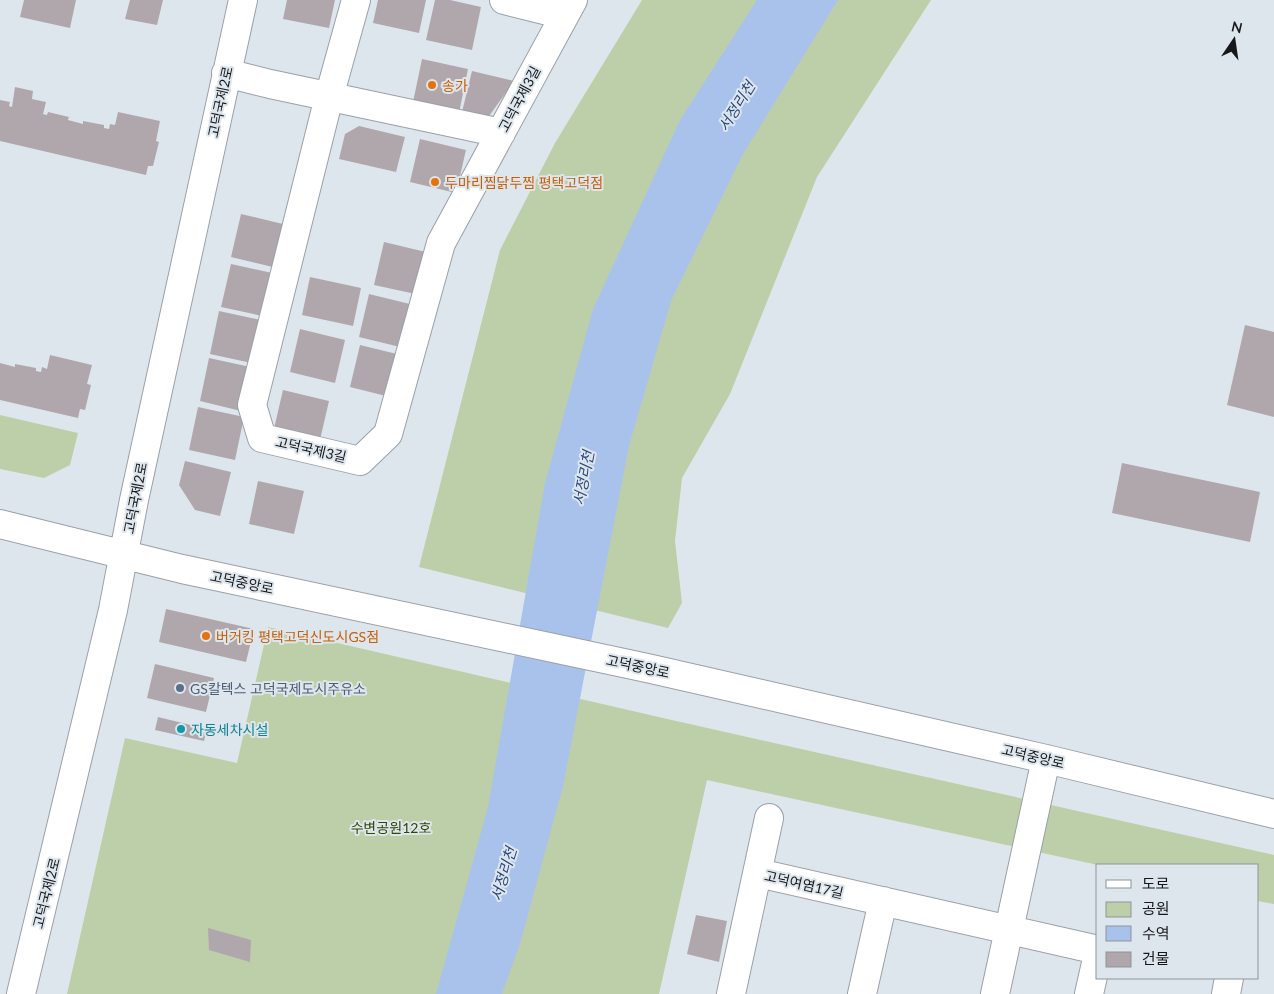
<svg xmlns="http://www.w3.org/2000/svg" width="1274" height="994" font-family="Lato,'Noto Sans KR',sans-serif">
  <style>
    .green { fill: #bdcfa8 }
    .water { fill: #a9c2ec }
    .building { fill: #b0a7ad }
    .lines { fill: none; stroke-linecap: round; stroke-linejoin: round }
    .minor-casing { stroke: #9aa0a8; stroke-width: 30 }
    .minor { stroke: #fff; stroke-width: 28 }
    .food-dot { fill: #e8710a; stroke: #dee6ed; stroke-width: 2 }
    .service-dot { fill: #5c6f8a; stroke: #dee6ed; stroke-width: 2 }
    .culture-dot { fill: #0f9aa8; stroke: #dee6ed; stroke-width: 2 }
    .labels { text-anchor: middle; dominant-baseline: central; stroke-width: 4; stroke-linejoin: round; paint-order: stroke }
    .food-label { font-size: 14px; fill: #c56008; stroke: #dee6ed; text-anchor: start }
    .street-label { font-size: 14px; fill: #16181b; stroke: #dee6ed }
    .service-label { font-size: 14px; fill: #4e5e75; stroke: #dee6ed; text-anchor: start }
    .culture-label { font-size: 14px; fill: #0d838f; stroke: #dee6ed; text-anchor: start }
    .park-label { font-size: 14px; fill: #304700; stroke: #dee6ed }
    .water-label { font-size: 15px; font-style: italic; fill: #2b487d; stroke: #dee6ed }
  </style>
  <rect width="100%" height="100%" fill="#dee6ed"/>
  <path class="green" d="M642,0H931L817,177L730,394L682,478L675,541L682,603L668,628L419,567L500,250L555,143Z
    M0,415L78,433L70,465L44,478L0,469Z
    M268,627L663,718L1274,855V904L1258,901V865H1098L707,780L659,994H67L125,738L237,763Z"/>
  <path class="water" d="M757,0H838L743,154L671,301L629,446L563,786L520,944L502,994H436L488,807L545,483L593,309L680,120Z"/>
  <path class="building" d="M24,0H76L70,28L20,17Z
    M130,0H163L157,25L125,19Z
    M287,0H335L329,28L283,19Z
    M378,0H426L419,33L373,23Z
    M435,0H450L481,7L472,50L426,40Z
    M422,59L468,69L459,113L413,102Z
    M472,71L514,81L487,119L462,112Z
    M15,87L33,91L32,99L46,102L43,114L47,115L48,112L69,117L68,120L83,124V121L104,125V128L109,129L110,124L115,125L118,112L160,121L156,141L159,142L153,166H148L146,175L0,141V100L10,102L9,106L12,107Z
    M359,126L405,137L396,172L339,159L345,134Z
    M420,139L466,150L456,193L410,182Z
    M241,214L287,225L277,268L231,257Z
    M384,242L430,253L420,295L374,285Z
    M231,264L277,274L267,317L221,307Z
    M310,277L361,288L353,326L302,315Z
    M369,294L414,305L404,348L359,337Z
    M219,311L265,321L256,364L210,354Z
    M1245,325L1274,332V417L1227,405Z
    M300,329L345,340L335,383L290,372Z
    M360,345L401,355L390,397L350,387Z
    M50,355L92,365L87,384L91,385L85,410L80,409L78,418L0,400V363L15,367V364L36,368V371L41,372L42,367L47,369Z
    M209,358L255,368L245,412L200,401Z
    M283,390L329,401L319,444L273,433Z
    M198,407L244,417L235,460L189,450Z
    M185,461L231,472L220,516L195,510L179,485Z
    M1122,463L1260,492L1250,542L1112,513Z
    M258,481L304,491L294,534L249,524Z
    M166,609L254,629L246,662L159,642Z
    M155,664L214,678L206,712L147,698Z
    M158,717L207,729L204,741L155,730Z
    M696,915L727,921L719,962L687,954Z
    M208,928L251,940L250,962L209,950Z"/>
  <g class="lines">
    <defs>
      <path id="minor" d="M356,0L329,97L252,405L262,438L360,461L388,434L441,243L573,0
        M504,0L564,15
        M226,73L270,84L501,133
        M0,524L182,569L647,668L1046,759L1274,814
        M758,873L1098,950
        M21,994L113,610L134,500L243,0
        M731,994L769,818
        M862,994L883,901
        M995,994L1046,759
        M1089,994L1098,954
        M1226,994L1229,978"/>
    </defs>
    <use href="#minor" class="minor-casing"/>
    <use href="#minor" class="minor"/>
  </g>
  <g class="food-dot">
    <circle cx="432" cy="85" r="5"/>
    <circle cx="435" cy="182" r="5"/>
    <circle cx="206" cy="636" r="5"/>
  </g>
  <circle class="service-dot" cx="180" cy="688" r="5"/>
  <circle class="culture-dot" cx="181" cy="729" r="5"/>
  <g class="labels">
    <g class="food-label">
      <text x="442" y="85">송가</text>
      <text x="445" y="182">두마리찜닭두찜 평택고덕점</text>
      <text x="216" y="636">버거킹 평택고덕신도시GS점</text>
    </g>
    <g class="street-label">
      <text transform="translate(519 99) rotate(-62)">고덕국제3길</text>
      <text transform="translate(220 102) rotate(-78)">고덕국제2로</text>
      <text transform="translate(311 449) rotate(13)">고덕국제3길</text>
      <text transform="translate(135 498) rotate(-79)">고덕국제2로</text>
      <text transform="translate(242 582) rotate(12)">고덕중앙로</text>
      <text transform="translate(638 666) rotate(12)">고덕중앙로</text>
      <text transform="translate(1033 756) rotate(13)">고덕중앙로</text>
      <text transform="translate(804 884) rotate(13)">고덕여염17길</text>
      <text transform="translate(46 893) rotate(-76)">고덕국제2로</text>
    </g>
    <g class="service-label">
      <text x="190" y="688">GS칼텍스 고덕국제도시주유소</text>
    </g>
    <g class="culture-label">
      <text x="191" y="729">자동세차시설</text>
    </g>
    <g class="park-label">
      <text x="391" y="827">수변공원12호</text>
    </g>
    <g class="water-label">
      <text transform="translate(736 106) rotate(-58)">서정리천</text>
      <text transform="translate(583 478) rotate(-79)">서정리천</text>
      <text transform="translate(503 874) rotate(-73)">서정리천</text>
    </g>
  </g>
  <rect x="1096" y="864" width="162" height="115" fill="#dee6ed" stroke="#8e9499"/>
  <rect x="1106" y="880" width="25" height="8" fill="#ffffff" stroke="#8e9499"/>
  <text x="1142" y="889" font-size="15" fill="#16181b">도로</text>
  <rect x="1106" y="902" width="25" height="15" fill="#bdcfa8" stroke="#8e9499"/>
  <text x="1142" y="914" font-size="15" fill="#16181b">공원</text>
  <rect x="1106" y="926" width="25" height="15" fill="#a9c2ec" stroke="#8e9499"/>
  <text x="1142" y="939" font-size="15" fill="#16181b">수역</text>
  <rect x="1106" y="952" width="25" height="15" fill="#b0a7ad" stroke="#8e9499"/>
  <text x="1142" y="964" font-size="15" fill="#16181b">건물</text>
  <g transform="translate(1234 40) rotate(13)" stroke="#dee6ed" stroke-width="4" paint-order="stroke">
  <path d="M0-4L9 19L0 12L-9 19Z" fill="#16181b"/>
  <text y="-8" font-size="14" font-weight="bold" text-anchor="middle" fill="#16181b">N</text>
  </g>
</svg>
